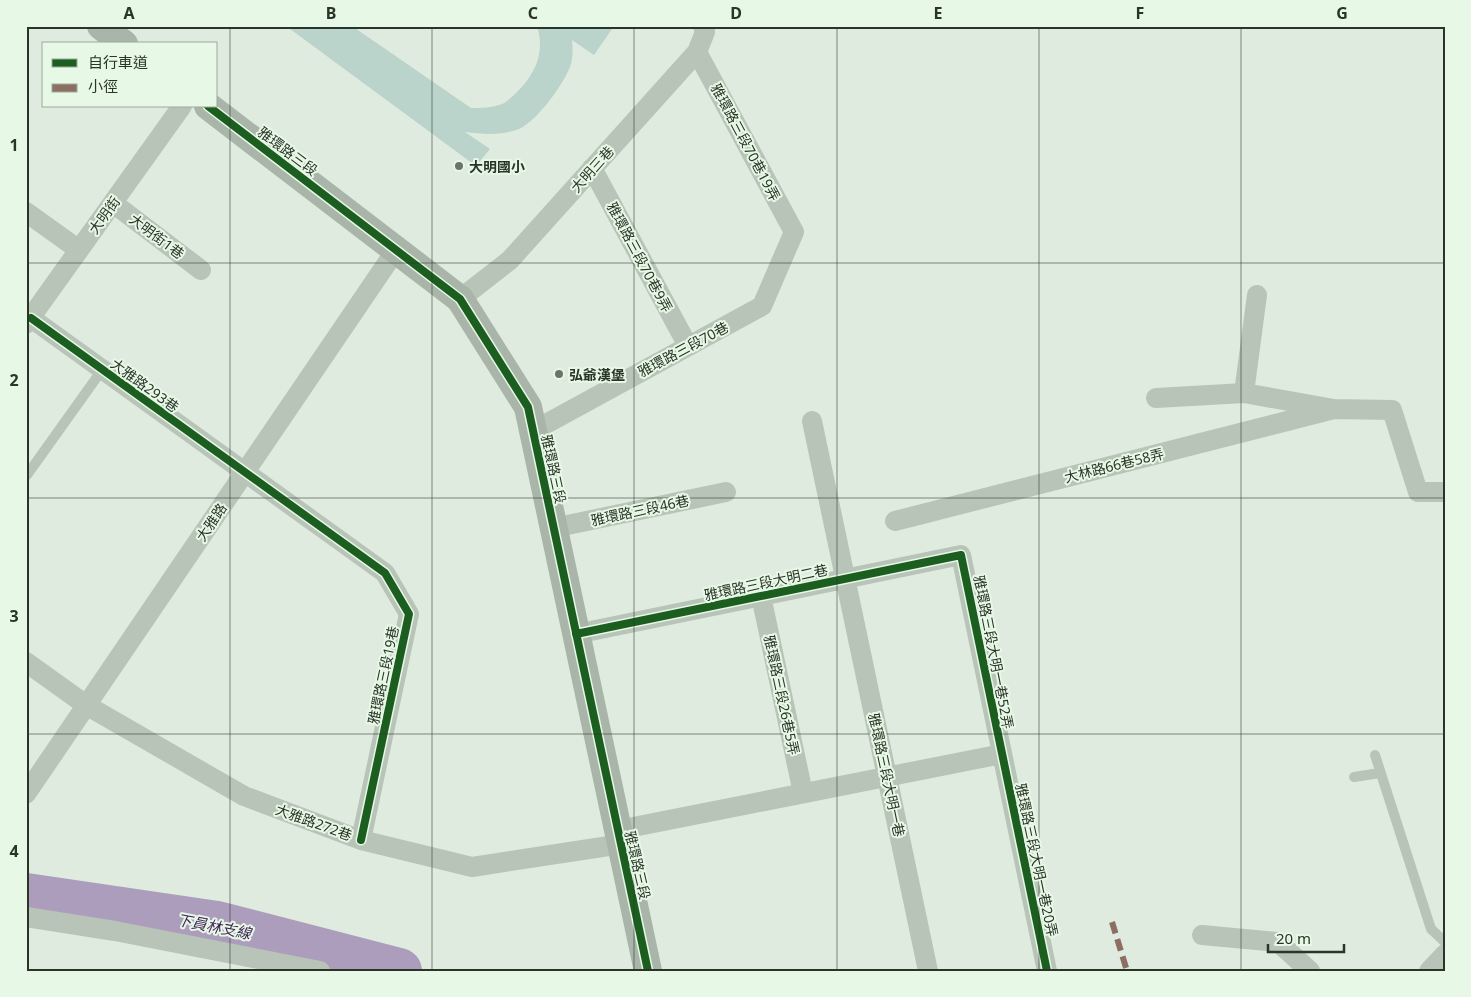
<svg xmlns="http://www.w3.org/2000/svg" width="1471" height="997" font-family="'Noto Sans','Noto Sans TC',sans-serif">
  <style>
    .green { fill: #bad3cb }
    .lines { fill: none; stroke-linecap: round; stroke-linejoin: round }
    .river { stroke: #ac9dbc; stroke-width: 46 }
    .lane { stroke: #b9c4b9; stroke-width: 10 }
    .street { stroke: #b9c4b9; stroke-width: 20 }
    .secondary { stroke: #aab5aa; stroke-width: 28 }
    .quiet { stroke: #8d6e63; stroke-width: 6; stroke-dasharray: 12 6; stroke-linecap: butt }
    .cycleway-casing { stroke: #e7f8e7; stroke-width: 11 }
    .cycleway { stroke: #1b5e20; stroke-width: 8 }
    .grid { fill: none; stroke: #2a3527; stroke-width: 1; stroke-opacity: 0.55 }
    .poi-dot { fill: #6a7568; stroke: #e7f8e7; stroke-width: 2 }
    .labels { text-anchor: middle; dominant-baseline: central; stroke-width: 4; stroke-linejoin: round; paint-order: stroke }
    .street-label { font-size: 14px; fill: #2a3527; stroke: #e7f8e7 }
    .poi-label { font-size: 14px; font-weight: bold; fill: #2a3527; stroke: #e7f8e7; text-anchor: start }
    .water-label { font-size: 15px; font-style: italic; fill: #3d1f54; stroke: #e7f8e7 }
    .neatline { fill: none; stroke: #2a3527; stroke-width: 2 }
    .grid-label { font-size: 16px; text-anchor: middle; font-weight: bold; fill: #2a3527 }
  </style>
  <rect width="100%" height="100%" fill="#e0ebe0"/>
  <path class="green" d="M286,26H352L471,108C481,108 492,108 502,104C506,103 510,98 514,95C534,76 546,54 537,26H609L612,29L594,55L572,40C573,49 573,58 570,67C563,85 537,121 519,129C501,136 483,134 465,132L490,149L476,166Z"/>
  <g class="lines">
    <path class="river" d="M26,896L217,924L399,971"/>
    <path class="lane" d="M27,475L102,370
      M1375,755L1431,929L1445,942
      M1354,777L1380,773"/>
    <path class="street" d="M592,168L688,346
      M113,203L201,270
      M26,212L79,250
      M460,299L510,260L697,52L705,32L703,26
      M31,318L385,573L409,614L361,840
      M26,324L182,106
      M1244,393L1257,295
      M1156,398L1244,393L1334,409L1392,410L1418,492H1445
      M812,421L928,971
      M533,431L762,306L794,232L697,52
      M895,521L1334,409
      M553,528L726,492
      M761,596L803,793
      M576,634L961,555L1047,971
      M26,662L86,705L244,796L361,840L472,867L622,844
      M26,794L396,250
      M618,830L1002,754
      M26,917L115,931L320,971
      M1202,935L1278,942L1310,971
      M1429,971L1445,954"/>
    <path class="secondary" d="M101,26L124,44
      M208,106L460,299L528,407L648,971"/>
    <path class="quiet" d="M1112,922L1127,971"/>
    <defs>
      <path id="cycleway" d="M208,106L460,299L528,407L648,971
        M31,318L385,573L409,614L361,840
        M576,634L961,555L1047,971"/>
    </defs>
    <use href="#cycleway" class="cycleway-casing"/>
    <use href="#cycleway" class="cycleway"/>
  </g>
  <path class="grid" d="M230,26V971M432,26V971M634,26V971M837,26V971M1039,26V971M1241,26V971M26,263H1445M26,498H1445M26,734H1445"/>
  <g class="poi-dot">
    <circle cx="459" cy="166" r="5"/>
    <circle cx="559" cy="374" r="5"/>
  </g>
  <g class="labels">
    <g class="street-label">
      <text transform="translate(746 142) rotate(62)">雅環路三段70巷19弄</text>
      <text transform="translate(288 151) rotate(37)">雅環路三段</text>
      <text transform="translate(592 169) rotate(-48)">大明三巷</text>
      <text transform="translate(104 215) rotate(-54)">大明街</text>
      <text transform="translate(157 236) rotate(37)">大明街1巷</text>
      <text transform="translate(640 257) rotate(62)">雅環路三段70巷9弄</text>
      <text transform="translate(683 349) rotate(-28)">雅環路三段70巷</text>
      <text transform="translate(145 385) rotate(36)">大雅路293巷</text>
      <text transform="translate(1114 465) rotate(-14)">大林路66巷58弄</text>
      <text transform="translate(554 469) rotate(78)">雅環路三段</text>
      <text transform="translate(640 510) rotate(-12)">雅環路三段46巷</text>
      <text transform="translate(211 522) rotate(-56)">大雅路</text>
      <text transform="translate(766 582) rotate(-12)">雅環路三段大明二巷</text>
      <text transform="translate(994 652) rotate(79)">雅環路三段大明一巷52弄</text>
      <text transform="translate(383 675) rotate(-78)">雅環路三段19巷</text>
      <text transform="translate(782 695) rotate(78)">雅環路三段26巷5弄</text>
      <text transform="translate(887 775) rotate(78)">雅環路三段大明一巷</text>
      <text transform="translate(314 822) rotate(20)">大雅路272巷</text>
      <text transform="translate(1037 860) rotate(78)">雅環路三段大明一巷20弄</text>
      <text transform="translate(638 865) rotate(77)">雅環路三段</text>
    </g>
    <g class="poi-label">
      <text x="469" y="166">大明國小</text>
      <text x="569" y="374">弘爺漢堡</text>
    </g>
    <g class="water-label">
      <text transform="translate(214 926) rotate(11)">下員林支線</text>
    </g>
  </g>
  <rect width="1471" height="997" fill="none" stroke="#e7f8e7" stroke-width="55"/>
  <rect x="42" y="42" width="175" height="65" fill="#e7f8e7" stroke="#9baa9a"/>
  <rect x="52" y="59" width="25" height="8" fill="#1b5e20" stroke="#9baa9a"/>
  <text x="88" y="68" font-size="15" fill="#2a3527">自行車道</text>
  <rect x="52" y="84" width="25" height="8" fill="#8d6e63" stroke="#9baa9a"/>
  <text x="88" y="92" font-size="15" fill="#2a3527">小徑</text>
  <path d="M1268 944v8h76v-8" fill="none" stroke="#2a3527" stroke-width="2.5"/>
  <text x="1276" y="944" font-size="15" fill="#2a3527" stroke="#e7f8e7" stroke-width="4" paint-order="stroke">20 m</text>
  <rect x="28" y="28" width="1416" height="942" class="neatline"/>
  <g class="grid-label">
    <text x="129" y="19">A</text>
    <text x="331" y="19">B</text>
    <text x="533" y="19">C</text>
    <text x="736" y="19">D</text>
    <text x="938" y="19">E</text>
    <text x="1140" y="19">F</text>
    <text x="1342" y="19">G</text>
    <text x="14" y="151">1</text>
    <text x="14" y="386">2</text>
    <text x="14" y="622">3</text>
    <text x="14" y="857">4</text>
  </g>
</svg>
